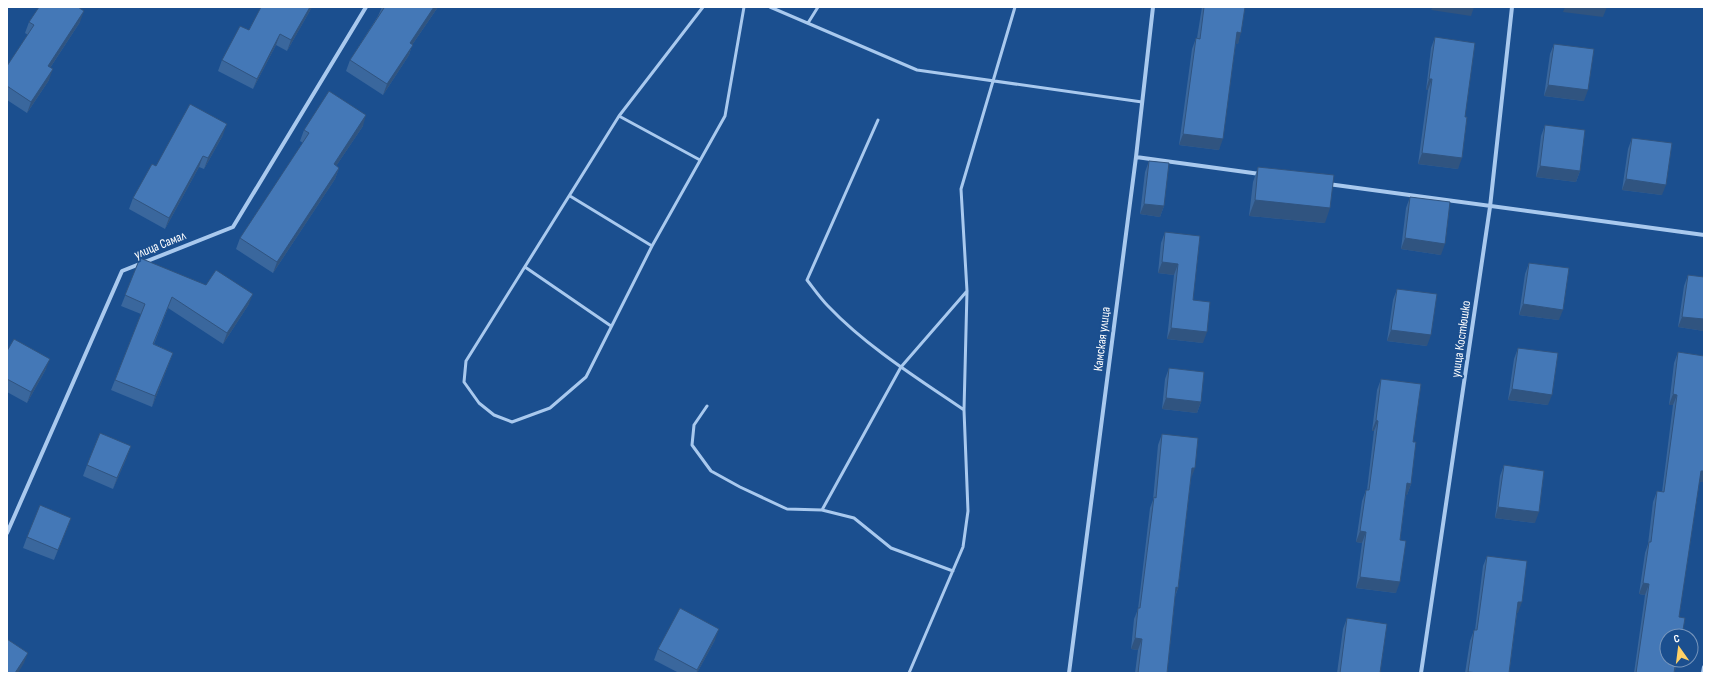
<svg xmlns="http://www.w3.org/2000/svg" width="1711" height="680" font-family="'Sofia Sans Condensed',sans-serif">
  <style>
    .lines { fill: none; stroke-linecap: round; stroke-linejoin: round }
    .lane { stroke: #a9c9ee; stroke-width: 3 }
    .street { stroke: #a9c9ee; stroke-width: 4 }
    .wall { fill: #3a679d }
    .shaded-wall { fill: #305480 }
    .building { fill: #4478b7; stroke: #305480 }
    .labels { text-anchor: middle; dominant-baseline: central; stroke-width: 4; stroke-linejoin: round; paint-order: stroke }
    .street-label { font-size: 13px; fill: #fff; stroke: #1b4f8f }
  </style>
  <rect width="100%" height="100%" fill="#1b4f8f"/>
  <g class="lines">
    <path class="lane" d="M703,7L619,116L466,361L464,382L479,403L494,415L512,422L550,408L586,377L652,246L725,116L744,7
      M770,7L917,70L1142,102
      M808,23L818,7
      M619,116L700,160
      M878,120L807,280C814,289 820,298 828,306C867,347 917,378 964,410
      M570,196L652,246
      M525,267L611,326
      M707,406L694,425L692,445L711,471L740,487L787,509L822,510L854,518L891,548L953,571
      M822,510L901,367L967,291
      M909,673L963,547L968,511L964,410L967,291L961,189L1015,7"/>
    <path class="street" d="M1136,157L1260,174
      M1328,184L1704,235
      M7,533L122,271L233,227L366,7
      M1069,673L1136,157L1153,7
      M1421,673L1490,207L1512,7
      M1703,673L1704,667"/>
  </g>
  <path class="wall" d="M312,7L287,51L276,45L253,89L218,71L222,60L249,30Z
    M382,7H438L412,45L409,55L383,95L346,71L350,60L378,16Z
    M1202,7H1245L1238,44L1236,43L1219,150L1179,145L1192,49L1196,38H1197Z
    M29,22H80L50,68L49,80L27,113L7,100V66L28,35L25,33Z
    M1435,37L1465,117L1458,169L1418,164L1428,90H1426L1431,48Z
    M1554,44L1584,101L1544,96L1550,54Z
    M1545,125L1580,171L1576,182L1536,177L1541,136Z
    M363,126L336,166L339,168L335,179L273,273L236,249L240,238L303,143L300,141L304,130Z
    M223,135L204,169L199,167L165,229L129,209L133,198Z
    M1632,138L1662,195L1622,190L1628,149Z
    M1149,161L1164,206L1160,217L1140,214L1145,172Z
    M1258,167L1325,223L1249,216L1253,182Z
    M1410,197L1441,255L1401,249L1406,208Z
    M1165,232L1193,300L1203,343L1167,339L1174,275L1158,273L1161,243Z
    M140,258L249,304L223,344L168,308L154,344L173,353L152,407L111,390L141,314L121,306Z
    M1529,263L1559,320L1519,315L1525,274Z
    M1688,275L1704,277V331L1678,327L1684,286Z
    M1397,289L1427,346L1387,341L1393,300Z
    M1518,348L1548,405L1508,400L1514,359Z
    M7,351L46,369L27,403L7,392Z
    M1678,352L1704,356V482H1699L1667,660H1679L1675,670L1674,673H1634L1645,595L1639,594L1645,553L1648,544L1653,502L1657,491L1662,492L1673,405H1669L1674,363Z
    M1169,368L1201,402L1197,413L1162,409L1165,379Z
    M1381,379L1413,442L1411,484L1407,495L1406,494L1400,540L1396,593L1356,588L1362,543L1356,542L1362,501L1366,490H1367L1374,431H1372L1377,390Z
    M1162,434L1191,477L1178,588L1175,597L1167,673H1135L1138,650L1131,649L1134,619L1138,609L1150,508L1153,500L1158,445Z
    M127,457L113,489L83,476L87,465Z
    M1504,465L1535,523L1495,518L1500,476Z
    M71,518L54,560L23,548L27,537Z
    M1487,556L1518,613H1517L1509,673H1465L1470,641L1474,630H1475L1483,566Z
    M1347,618L1380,673H1337L1343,629Z
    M715,640L697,673H679L654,660L658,649Z"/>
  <path class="shaded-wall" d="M310,7H312L287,51L291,40Z
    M434,7H438L412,45L409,55L383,95L387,84L410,43Z
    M1433,7H1474L1471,16L1431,10Z
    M1565,7H1607L1603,17L1563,12Z
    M84,11L80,22L44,77L48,66Z
    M1237,32L1241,33L1238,44L1233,43Z
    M280,34L276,45L253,89L257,79Z
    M53,69L49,80L27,113L31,102Z
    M1429,79H1432L1428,90H1426Z
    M1548,85L1588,90L1584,101L1544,96Z
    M366,115L363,126L330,175L334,164Z
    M227,124L223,135L204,169L208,158Z
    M1183,134L1223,139L1219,150L1179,145Z
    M1422,153L1462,158L1458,169L1418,164Z
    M203,156L199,167L165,229L169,218Z
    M1540,166L1580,171L1576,182L1536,177Z
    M339,168L335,179L273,273L277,262Z
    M1626,179L1666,185L1662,195L1622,190Z
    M1255,200L1330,208L1325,223L1249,216Z
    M1144,204L1164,206L1160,217L1140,214Z
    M1405,238L1445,244L1441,255L1401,249Z
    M1162,262L1178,264L1174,275L1158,273Z
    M253,294L249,304L223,344L227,333Z
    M1523,304L1563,310L1559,320L1519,315Z
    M1682,317L1704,319V331L1678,327Z
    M1171,328L1207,332L1203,343L1167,339Z
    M1391,330L1431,335L1427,346L1387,341Z
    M173,353L169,363L152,407L155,396Z
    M50,359L46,369L27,403L31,392Z
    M1512,389L1552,395L1548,405L1508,400Z
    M1673,394L1677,395L1673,405H1669Z
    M1166,398L1201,402L1197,413L1162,409Z
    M1376,420L1378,421L1374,431H1372Z
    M131,446L127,457L113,489L117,478Z
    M1192,468H1195L1191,479Z
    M1701,471H1704V482H1697Z
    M1407,483L1411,484L1407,495L1403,494Z
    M1498,507L1539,512L1535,523L1495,518Z
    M71,518L67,529L54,560L58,550Z
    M1360,531L1366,532L1362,543L1356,542Z
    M1360,577L1400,582L1396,593L1356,588Z
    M1643,583L1649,584L1645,595L1639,594Z
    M1176,587L1178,588L1174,598Z
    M1518,602H1522L1518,613L1514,612Z
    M719,629L715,640L697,673H696Z
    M1135,638L1142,639L1138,650L1131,649Z
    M28,653L24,663L18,673H15Z
    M1676,660H1679L1675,670L1672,669Z
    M1468,672L1479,673H1468Z"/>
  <path class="building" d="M39,7H78L84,11L48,66L53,69L31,102L7,86V66L34,25L29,22Z
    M261,7H310L291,40L280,34L257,79L222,60L240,26L249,30Z
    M382,7H434L410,43L413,45L387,84L350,60L384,8Z
    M1204,7H1245L1241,33L1237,32L1223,139L1183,134L1196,38L1200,39Z
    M1435,37L1475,43L1465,117H1467L1462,158L1422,153L1432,79H1429Z
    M1554,44L1594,49L1588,90L1548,85Z
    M329,91L366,115L334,164L339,168L277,262L240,238L309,133L304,130Z
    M190,104L227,124L208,158L203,156L169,218L133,198L152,164L156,166Z
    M1545,125L1585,130L1580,171L1540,166Z
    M1632,138L1672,143L1666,185L1626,179Z
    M1149,161L1169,163L1164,206L1144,204Z
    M1258,167L1334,175L1330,208L1255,200Z
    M1410,197L1450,202L1445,244L1405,238Z
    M1165,232L1200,236L1193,300L1210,302L1207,332L1171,328L1178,264L1162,262Z
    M140,258L206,285L216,270L253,294L227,333L172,297L153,344L173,353L155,396L115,380L145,304L125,295Z
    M1529,263L1569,268L1563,310L1523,304Z
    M1688,275L1704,277V319L1682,317Z
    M1397,289L1437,294L1431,335L1391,330Z
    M14,339L50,359L31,392L7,379V351Z
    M1518,348L1558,353L1552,395L1512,389Z
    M1678,352L1704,356V471H1701L1679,617L1685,618L1682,636H1667V660H1676L1674,673H1636L1649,584L1643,583L1649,542H1651L1657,491L1664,492L1677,395L1673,394Z
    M1169,368L1204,372L1201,402L1166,398Z
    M1381,379L1421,384L1413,442H1416L1411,484L1407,483L1400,540L1406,541L1400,582L1360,577L1366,532L1360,531L1366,490H1369L1378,421L1376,420Z
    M100,433L131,446L117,478L87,465Z
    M1162,434L1198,438L1195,468H1192L1178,588L1176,587L1167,673H1138L1142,639L1135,638L1138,608H1140L1154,497L1156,498Z
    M1504,465L1544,471L1539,512L1498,507Z
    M40,505L71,518L58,550L27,537Z
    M1487,556L1527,561L1522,602H1518L1509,673H1479L1468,672L1474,630H1477Z
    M680,608L719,629L697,670L658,649Z
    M1347,618L1387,624L1380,673H1340Z
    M7,639L28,653L15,673H7Z"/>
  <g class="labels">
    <g class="street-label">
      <text transform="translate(160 245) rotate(-22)">улица Самал</text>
      <text transform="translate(1102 339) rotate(-83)">Камская улица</text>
      <text transform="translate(1461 339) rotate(-82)">улица Костюшко</text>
    </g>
  </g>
  <rect width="1711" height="680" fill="none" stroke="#ffffff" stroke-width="16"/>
  <g transform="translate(1679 648) rotate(346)"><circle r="19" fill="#1b4f8f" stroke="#7695bc"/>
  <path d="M0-3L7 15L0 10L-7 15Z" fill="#ffd166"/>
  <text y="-6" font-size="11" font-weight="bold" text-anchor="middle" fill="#ffffff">С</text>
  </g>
</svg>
